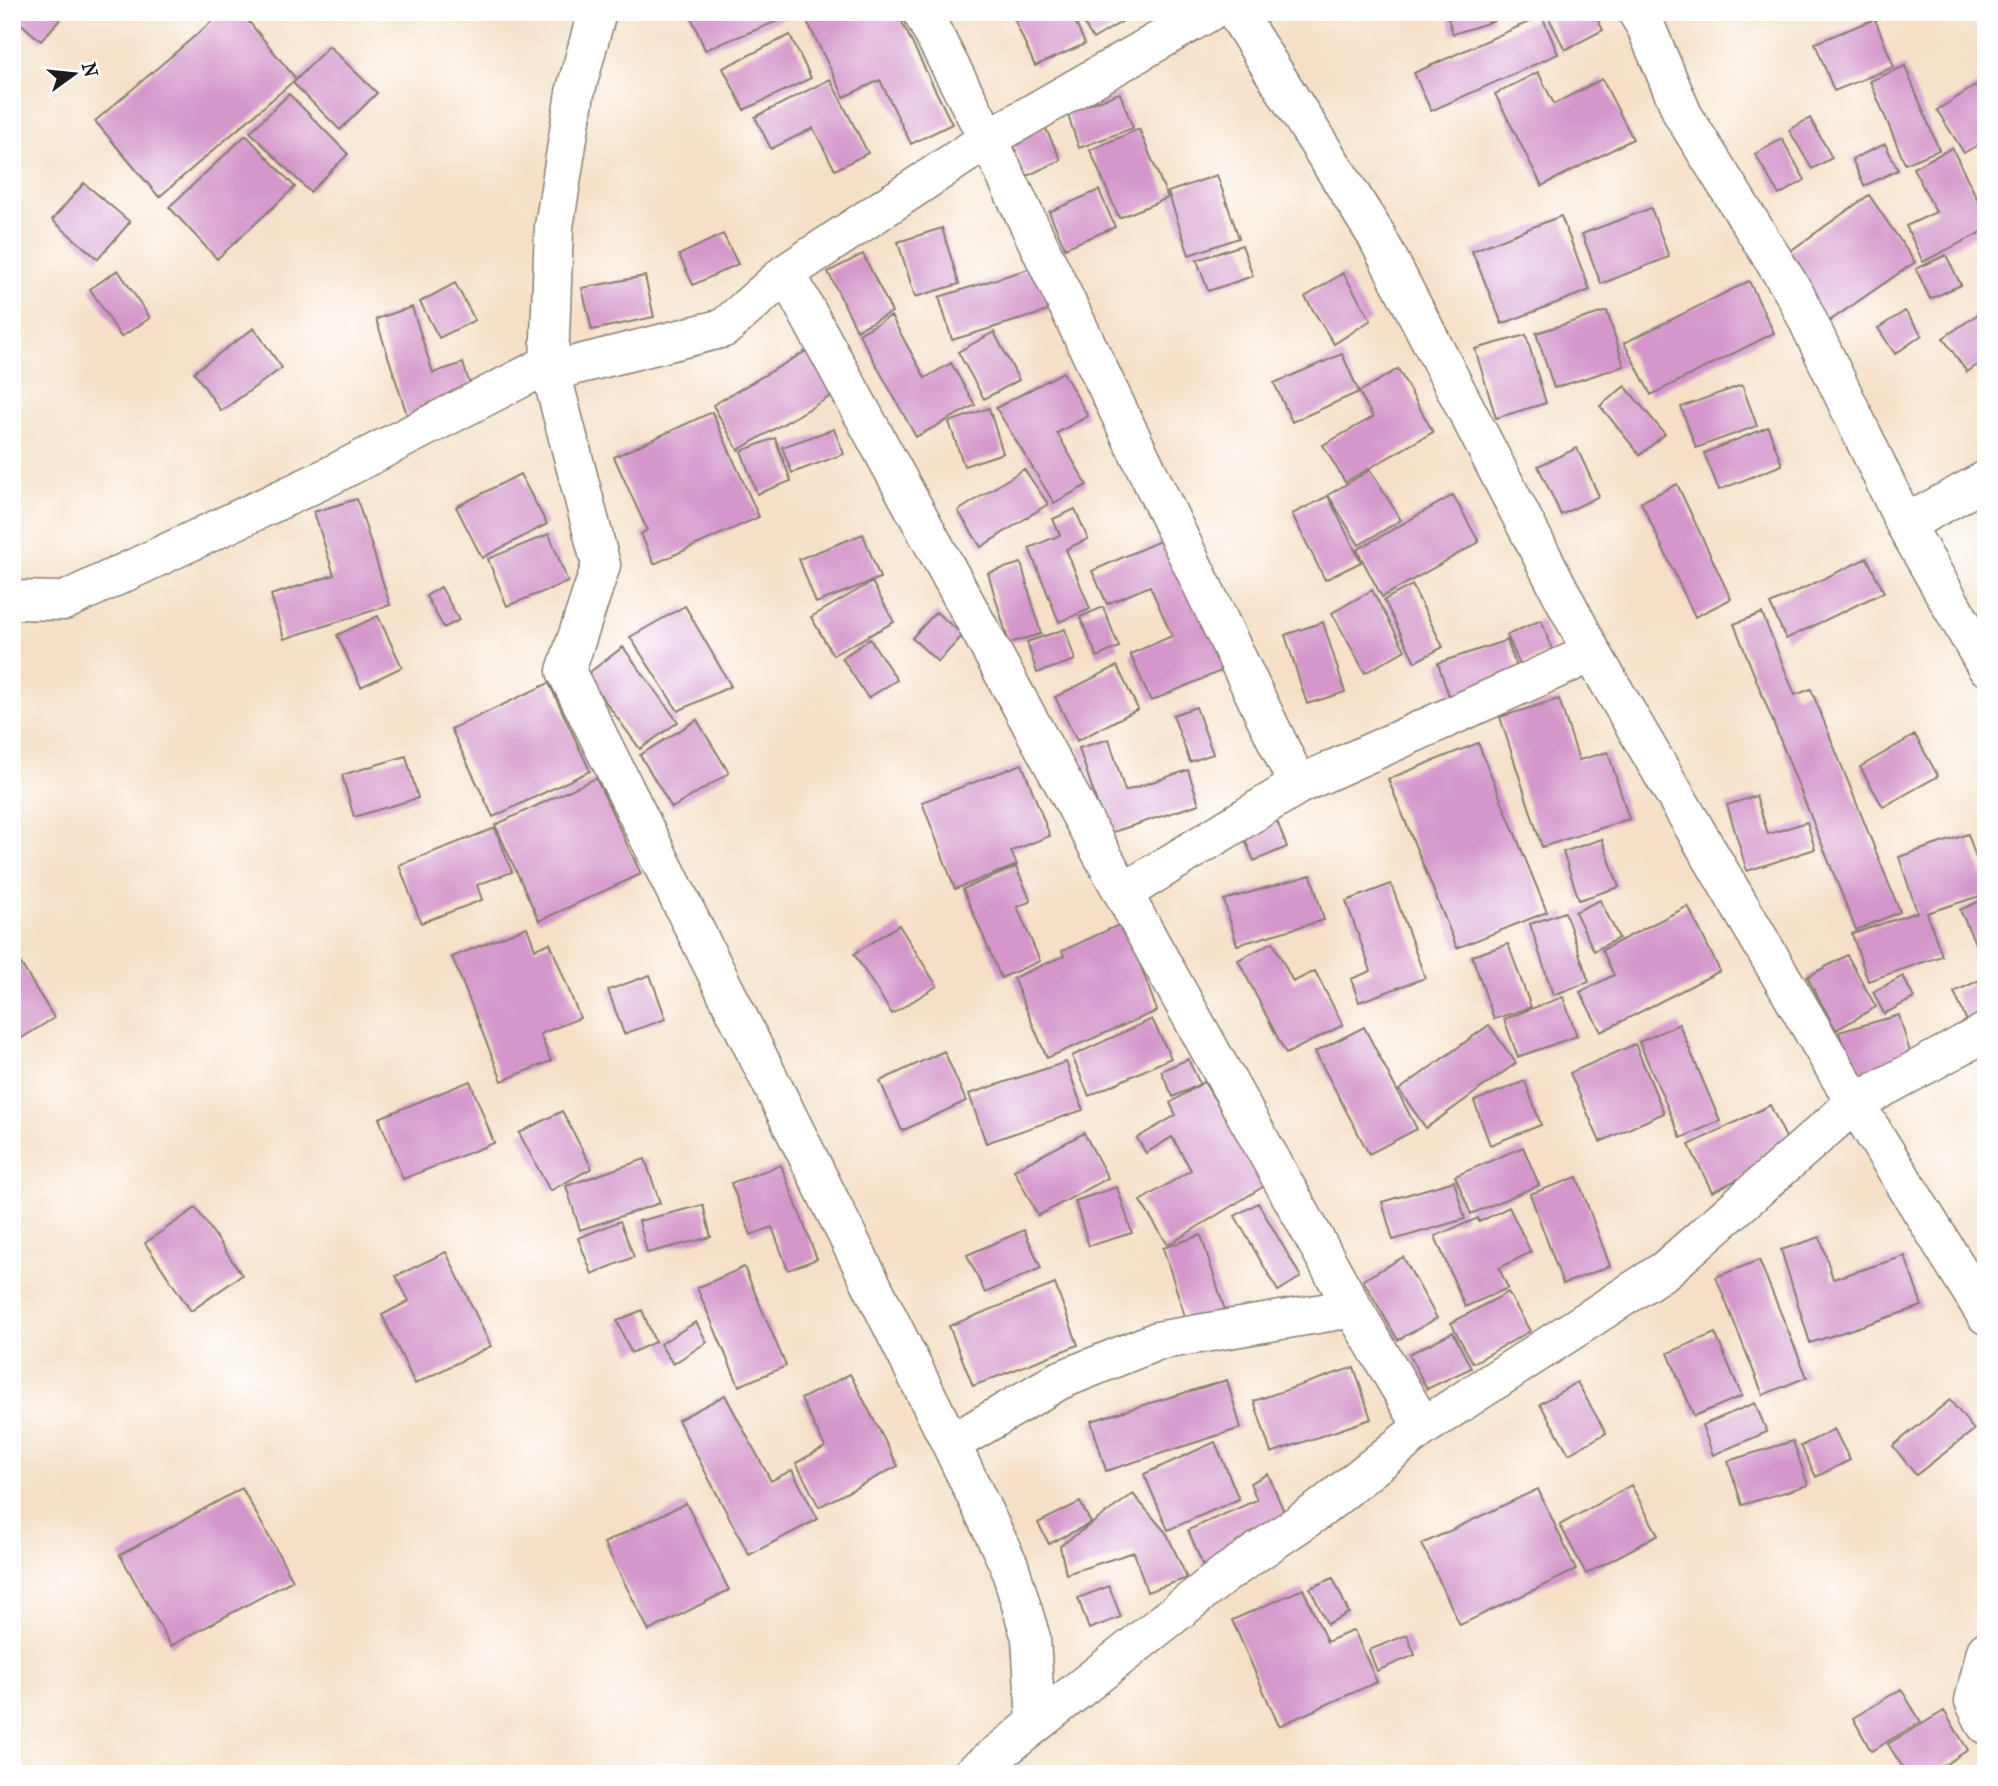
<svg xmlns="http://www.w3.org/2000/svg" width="1998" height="1786" font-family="'IM FELL French Canon',serif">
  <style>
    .building { fill: #d496cb }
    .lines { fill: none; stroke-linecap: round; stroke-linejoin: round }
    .street-casing { stroke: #887e72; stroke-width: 41 }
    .street { stroke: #fff; stroke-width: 38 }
  </style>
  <rect width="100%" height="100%" fill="#fff"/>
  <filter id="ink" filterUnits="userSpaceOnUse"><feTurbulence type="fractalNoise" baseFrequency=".0143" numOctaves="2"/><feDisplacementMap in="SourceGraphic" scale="14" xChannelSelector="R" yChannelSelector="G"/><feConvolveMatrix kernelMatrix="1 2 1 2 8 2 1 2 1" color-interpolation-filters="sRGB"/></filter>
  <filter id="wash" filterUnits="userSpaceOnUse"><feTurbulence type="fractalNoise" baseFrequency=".00686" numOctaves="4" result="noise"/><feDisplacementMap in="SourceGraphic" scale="28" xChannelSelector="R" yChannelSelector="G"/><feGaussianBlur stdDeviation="1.57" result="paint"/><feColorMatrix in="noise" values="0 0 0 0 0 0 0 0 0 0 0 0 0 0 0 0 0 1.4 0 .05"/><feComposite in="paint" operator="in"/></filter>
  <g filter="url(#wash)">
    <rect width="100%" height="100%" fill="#f5e0c7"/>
    <g id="blocks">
      <path class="building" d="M12,12H61L64,15L41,41L12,16Z
        M223,12H241L296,79L159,197L95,121Z
        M689,12H786L788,17L705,50Z
        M897,12L952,124L911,144L880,80L844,97L803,13Z
        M1011,12H1043L1047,20L1063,12H1071L1085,44L1035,66Z
        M1077,12H1138L1093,39Z
        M1446,12H1492L1494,21L1453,34Z
        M1546,12H1594L1603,30L1565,50Z
        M1542,16L1558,54L1431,111L1414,73Z
        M1875,19L1894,67L1834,91L1815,43Z
        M790,35L811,78L744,110L723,68Z
        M329,46L377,93L340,130L293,83Z
        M1905,66L1939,150L1905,164L1870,81Z
        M1538,72L1554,104L1602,79L1633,139L1542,186L1495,94Z
        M830,79L868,153L835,170L813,128L771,149L755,117Z
        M1986,79V140L1964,153L1937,110Z
        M1120,93L1133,128L1079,148L1067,112Z
        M289,94L348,154L310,192L250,132Z
        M1810,118L1832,158L1812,169L1789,130Z
        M1045,127L1061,160L1027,176L1011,142Z
        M1139,129L1168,198L1119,218L1090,150Z
        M246,135L295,187L217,259L169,207Z
        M1782,139L1805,180L1779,195L1755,154Z
        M1885,144L1898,170L1864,186L1852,159Z
        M1952,148L1986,216V230L1923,262L1906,226L1936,212L1913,168Z
        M1217,175L1239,238L1189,255L1168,192Z
        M84,183L130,222L98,259L52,220Z
        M1099,190L1115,227L1065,248L1049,212Z
        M1869,195L1915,262L1825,324L1779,259Z
        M1651,208L1669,257L1601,284L1582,234Z
        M1561,216L1590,290L1502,324L1472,251Z
        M942,228L959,284L915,297L898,242Z
        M723,234L738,264L693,285L679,255Z
        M1242,245L1253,276L1208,291L1197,260Z
        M863,254L892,312L857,330L828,272Z
        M1946,255L1961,285L1930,299L1916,269Z
        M1035,267L1048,311L952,340L939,297Z
        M118,270L150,318L121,337L90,289Z
        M1343,273L1371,320L1334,344L1305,297Z
        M645,276L654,317L592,330L582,288Z
        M1749,281L1774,333L1651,395L1624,343Z
        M455,283L475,320L439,338L420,302Z
        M412,307L433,373L463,363L474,397L408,418L376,319Z
        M1607,311L1624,366L1554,388L1536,333Z
        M1905,311L1922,335L1895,354L1878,328Z
        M1978,314L1986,325V359L1967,372L1943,338Z
        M891,316L925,378L951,363L975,405L916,437L859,334Z
        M254,328L282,368L221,411L194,372Z
        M994,332L1019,380L984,399L958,352Z
        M1526,335L1546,403L1496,418L1475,349Z
        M815,346L840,391L738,450L713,405Z
        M1342,354L1359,392L1292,422L1274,383Z
        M1398,369L1433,432L1345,482L1323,445L1373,417L1359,392Z
        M1063,372L1088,416L1057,433L1087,485L1054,503L996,408Z
        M1742,385L1757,426L1696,448L1681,407Z
        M1625,386L1665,434L1640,455L1600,406Z
        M989,408L1003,453L964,466L949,422Z
        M712,412L759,517L654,564L641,534L647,530L614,457Z
        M1768,427L1782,465L1719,490L1704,453Z
        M834,429L844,454L792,473L782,447Z
        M775,438L791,481L757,494L741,451Z
        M1577,448L1599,496L1561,515L1538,466Z
        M1024,469L1048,504L981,547L958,511Z
        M1370,470L1401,520L1359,545L1328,495Z
        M520,474L547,524L482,558L456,507Z
        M1677,484L1731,599L1695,617L1641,502Z
        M1453,495L1479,542L1382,597L1357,550Z
        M1328,496L1361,562L1325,580L1292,514Z
        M357,499L390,605L284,639L271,595L334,575L314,512Z
        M1075,509L1088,539L1066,549L1090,609L1059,622L1029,548L1060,535L1053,519Z
        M549,534L568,582L507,606L488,559Z
        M863,534L880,578L816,603L799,559Z
        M1173,535L1230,667L1151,701L1130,654L1172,636L1150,586L1107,604L1092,571Z
        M1867,558L1884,592L1786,639L1770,604Z
        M1021,563L1041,634L1009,643L988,573Z
        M872,582L894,622L833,655L811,617Z
        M1412,585L1443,647L1415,662L1384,600Z
        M441,587L459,620L444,628L426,596Z
        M1372,590L1405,650L1365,673L1332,613Z
        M685,606L731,686L678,711L630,637Z
        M1103,607L1119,647L1097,657L1080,617Z
        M936,612L963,635L938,662L912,638Z
        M1762,613L1795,695L1811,689L1900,912L1856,930L1734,624Z
        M378,616L402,667L361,687L337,635Z
        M1541,620L1553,650L1520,665L1507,635Z
        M1323,622L1345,692L1307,704L1285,635Z
        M1065,629L1075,660L1037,673L1027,642Z
        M870,639L897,680L868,698L842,658Z
        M1507,640L1519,675L1450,700L1438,663Z
        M623,647L678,722L640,749L586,675Z
        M1117,666L1138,709L1077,741L1055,697Z
        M549,683L590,771L493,817L451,729Z
        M1559,699L1579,760L1608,752L1629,819L1542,847L1500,717Z
        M1196,707L1213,754L1190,762L1173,715Z
        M697,720L729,773L672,808L640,755Z
        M1915,735L1938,776L1883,807L1860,767Z
        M1109,739L1125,791L1188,770L1199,804L1107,834L1079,748Z
        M1478,743L1547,912L1457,948L1388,779Z
        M406,756L418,798L354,817L342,775Z
        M1022,764L1050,836L1011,851L1017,865L955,889L922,802Z
        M596,778L641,874L539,921L495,825Z
        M1756,796L1768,834L1807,822L1815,849L1747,871L1727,805Z
        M1277,821L1287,847L1254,861L1243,835Z
        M495,828L512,872L477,885L482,900L421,923L399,865Z
        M1968,834L1986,887V894L1927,913L1942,956L1868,981L1852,934L1917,912L1899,857Z
        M1602,839L1619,887L1579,900L1563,852Z
        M1016,867L1031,901L1017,907L1040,961L1001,978L963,889Z
        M1311,875L1324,920L1237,945L1224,900Z
        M1391,884L1425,978L1359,1002L1351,979L1371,971L1346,901Z
        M1986,898V967L1960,910Z
        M1600,900L1619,938L1594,951L1575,912Z
        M1688,906L1720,971L1601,1032L1580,992L1614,975L1602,950Z
        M1565,912L1589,982L1553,995L1530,924Z
        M1125,922L1157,1011L1047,1058L1013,978L1064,956L1062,951Z
        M899,925L937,986L892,1014L854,954Z
        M527,927L535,949L550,943L580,1018L540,1034L551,1061L502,1081L452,957Z
        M1273,942L1293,982L1315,971L1343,1025L1286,1054L1238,960Z
        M1508,944L1531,1007L1494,1019L1472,956Z
        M12,949L54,1018L12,1044Z
        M1847,955L1876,1007L1836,1030L1807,977Z
        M650,975L666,1019L624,1034L608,990Z
        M1903,976L1914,998L1884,1014L1873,992Z
        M1986,977V1018L1969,1026L1954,992Z
        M1563,997L1577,1036L1518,1057L1504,1019Z
        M1899,1015L1913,1062L1853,1079L1839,1032Z
        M1152,1019L1171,1058L1089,1096L1072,1056Z
        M1679,1024L1720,1121L1681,1138L1639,1042Z
        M1489,1025L1516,1063L1426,1128L1399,1090Z
        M1364,1027L1417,1129L1369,1154L1315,1052Z
        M1635,1044L1664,1113L1600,1142L1570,1073Z
        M944,1051L966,1101L902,1131L880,1081Z
        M1188,1059L1200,1084L1173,1097L1161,1071Z
        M1066,1062L1083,1110L986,1143L969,1094Z
        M470,1081L494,1143L403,1179L379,1118Z
        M1525,1081L1541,1125L1490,1145L1474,1101Z
        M1204,1082L1266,1185L1168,1245L1140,1201L1191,1170L1172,1137L1146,1153L1137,1138L1176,1115L1170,1103Z
        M1770,1105L1793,1152L1712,1192L1689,1145Z
        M562,1111L592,1168L550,1191L519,1133Z
        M1084,1133L1108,1178L1038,1216L1014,1170Z
        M1523,1147L1539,1185L1471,1214L1455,1176Z
        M645,1159L660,1203L580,1230L566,1186Z
        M781,1165L817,1259L788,1270L772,1227L751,1235L731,1183Z
        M1577,1177L1610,1266L1563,1284L1530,1194Z
        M1454,1181L1465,1219L1393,1240L1382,1202Z
        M1117,1187L1132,1233L1089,1246L1075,1201Z
        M1258,1203L1301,1277L1278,1291L1235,1216Z
        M703,1205L711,1237L647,1253L639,1221Z
        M1509,1207L1531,1252L1499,1268L1508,1288L1465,1307L1435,1236L1478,1218L1479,1222Z
        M196,1208L242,1275L191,1311L145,1243Z
        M620,1221L634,1257L592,1274L578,1238Z
        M1024,1230L1041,1268L985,1293L967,1255Z
        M1201,1235L1228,1320L1190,1332L1163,1248Z
        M1820,1237L1833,1279L1905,1256L1922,1306L1810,1343L1781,1250Z
        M446,1252L491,1346L415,1384L382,1315L409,1301L396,1276Z
        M1403,1257L1437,1318L1398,1340L1363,1280Z
        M1759,1260L1807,1377L1763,1395L1716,1277Z
        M744,1267L786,1366L739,1386L697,1288Z
        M1055,1284L1078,1345L973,1386L949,1326Z
        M1508,1292L1530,1331L1473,1363L1451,1323Z
        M642,1310L655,1342L631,1353L617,1321Z
        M696,1322L707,1342L673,1364L660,1344Z
        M1453,1332L1471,1368L1427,1389L1409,1354Z
        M1715,1333L1742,1396L1694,1416L1668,1353Z
        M1354,1367L1371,1419L1271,1453L1254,1401Z
        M850,1374L898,1466L819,1507L796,1463L825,1447L801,1399Z
        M1227,1380L1241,1428L1106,1471L1091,1421Z
        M1577,1382L1606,1433L1569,1454L1540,1404Z
        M725,1395L771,1481L792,1470L818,1519L749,1555L678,1420Z
        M1950,1400L1974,1430L1916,1475L1893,1446Z
        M1755,1403L1767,1432L1713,1455L1702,1425Z
        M1834,1429L1850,1460L1816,1477L1801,1446Z
        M1793,1441L1808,1485L1742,1505L1728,1461Z
        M1215,1442L1239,1499L1168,1530L1144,1474Z
        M1268,1474L1291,1528L1203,1566L1188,1530L1257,1500L1250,1483Z
        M1631,1485L1658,1535L1586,1574L1560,1525Z
        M242,1488L293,1580L171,1646L120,1555Z
        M1538,1489L1576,1570L1460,1625L1422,1544Z
        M1133,1494L1167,1534L1187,1578L1147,1592L1134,1552L1066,1574L1060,1546Z
        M1080,1502L1091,1523L1049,1544L1038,1523Z
        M686,1503L729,1590L649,1631L604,1543Z
        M1333,1578L1349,1613L1327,1624L1310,1588Z
        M1109,1586L1121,1617L1089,1629L1078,1598Z
        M1303,1589L1327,1642L1354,1630L1377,1682L1279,1726L1232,1620Z
        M1407,1635L1415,1655L1377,1671L1369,1650Z
        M1901,1689L1921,1722L1871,1751L1853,1718Z
        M1944,1711L1968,1750L1930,1774H1907L1888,1744Z"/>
    </g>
  </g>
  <g filter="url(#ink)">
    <use href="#blocks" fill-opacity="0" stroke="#887e72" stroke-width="2"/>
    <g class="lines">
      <defs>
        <path id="street" d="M597,12L575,93L554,227L549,364L601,565L566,671L951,1444L1009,1565L1031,1638L1036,1723
          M922,12L988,139L1298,785
          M1236,12L1376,235L1592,653L1855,1103L1986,1315
          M1637,12L1646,27L1683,115L1796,296L1905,524L1986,480
          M786,273L1123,893L1353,1308L1423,1427
          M1905,524L1986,666
          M12,600L64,601L322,480L549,364L568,367L724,328L786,273L988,139L1209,12
          M1123,893L1298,785L1592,653
          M951,1444L1058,1381L1157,1341L1353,1308
          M1986,1651L1974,1701L1986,1725
          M972,1774L1225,1574L1319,1510L1423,1427L1665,1270L1855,1103L1986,1032"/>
      </defs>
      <use href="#street" class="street-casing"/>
      <use href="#street" class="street"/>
    </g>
  </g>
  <rect width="1998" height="1786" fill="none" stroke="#fff" stroke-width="42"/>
  <g transform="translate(74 74) rotate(75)" stroke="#ffffff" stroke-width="5" paint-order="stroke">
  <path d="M0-5L12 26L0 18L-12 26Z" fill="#1c1c1c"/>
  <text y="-10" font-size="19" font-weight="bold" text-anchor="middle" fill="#1c1c1c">N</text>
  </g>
</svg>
